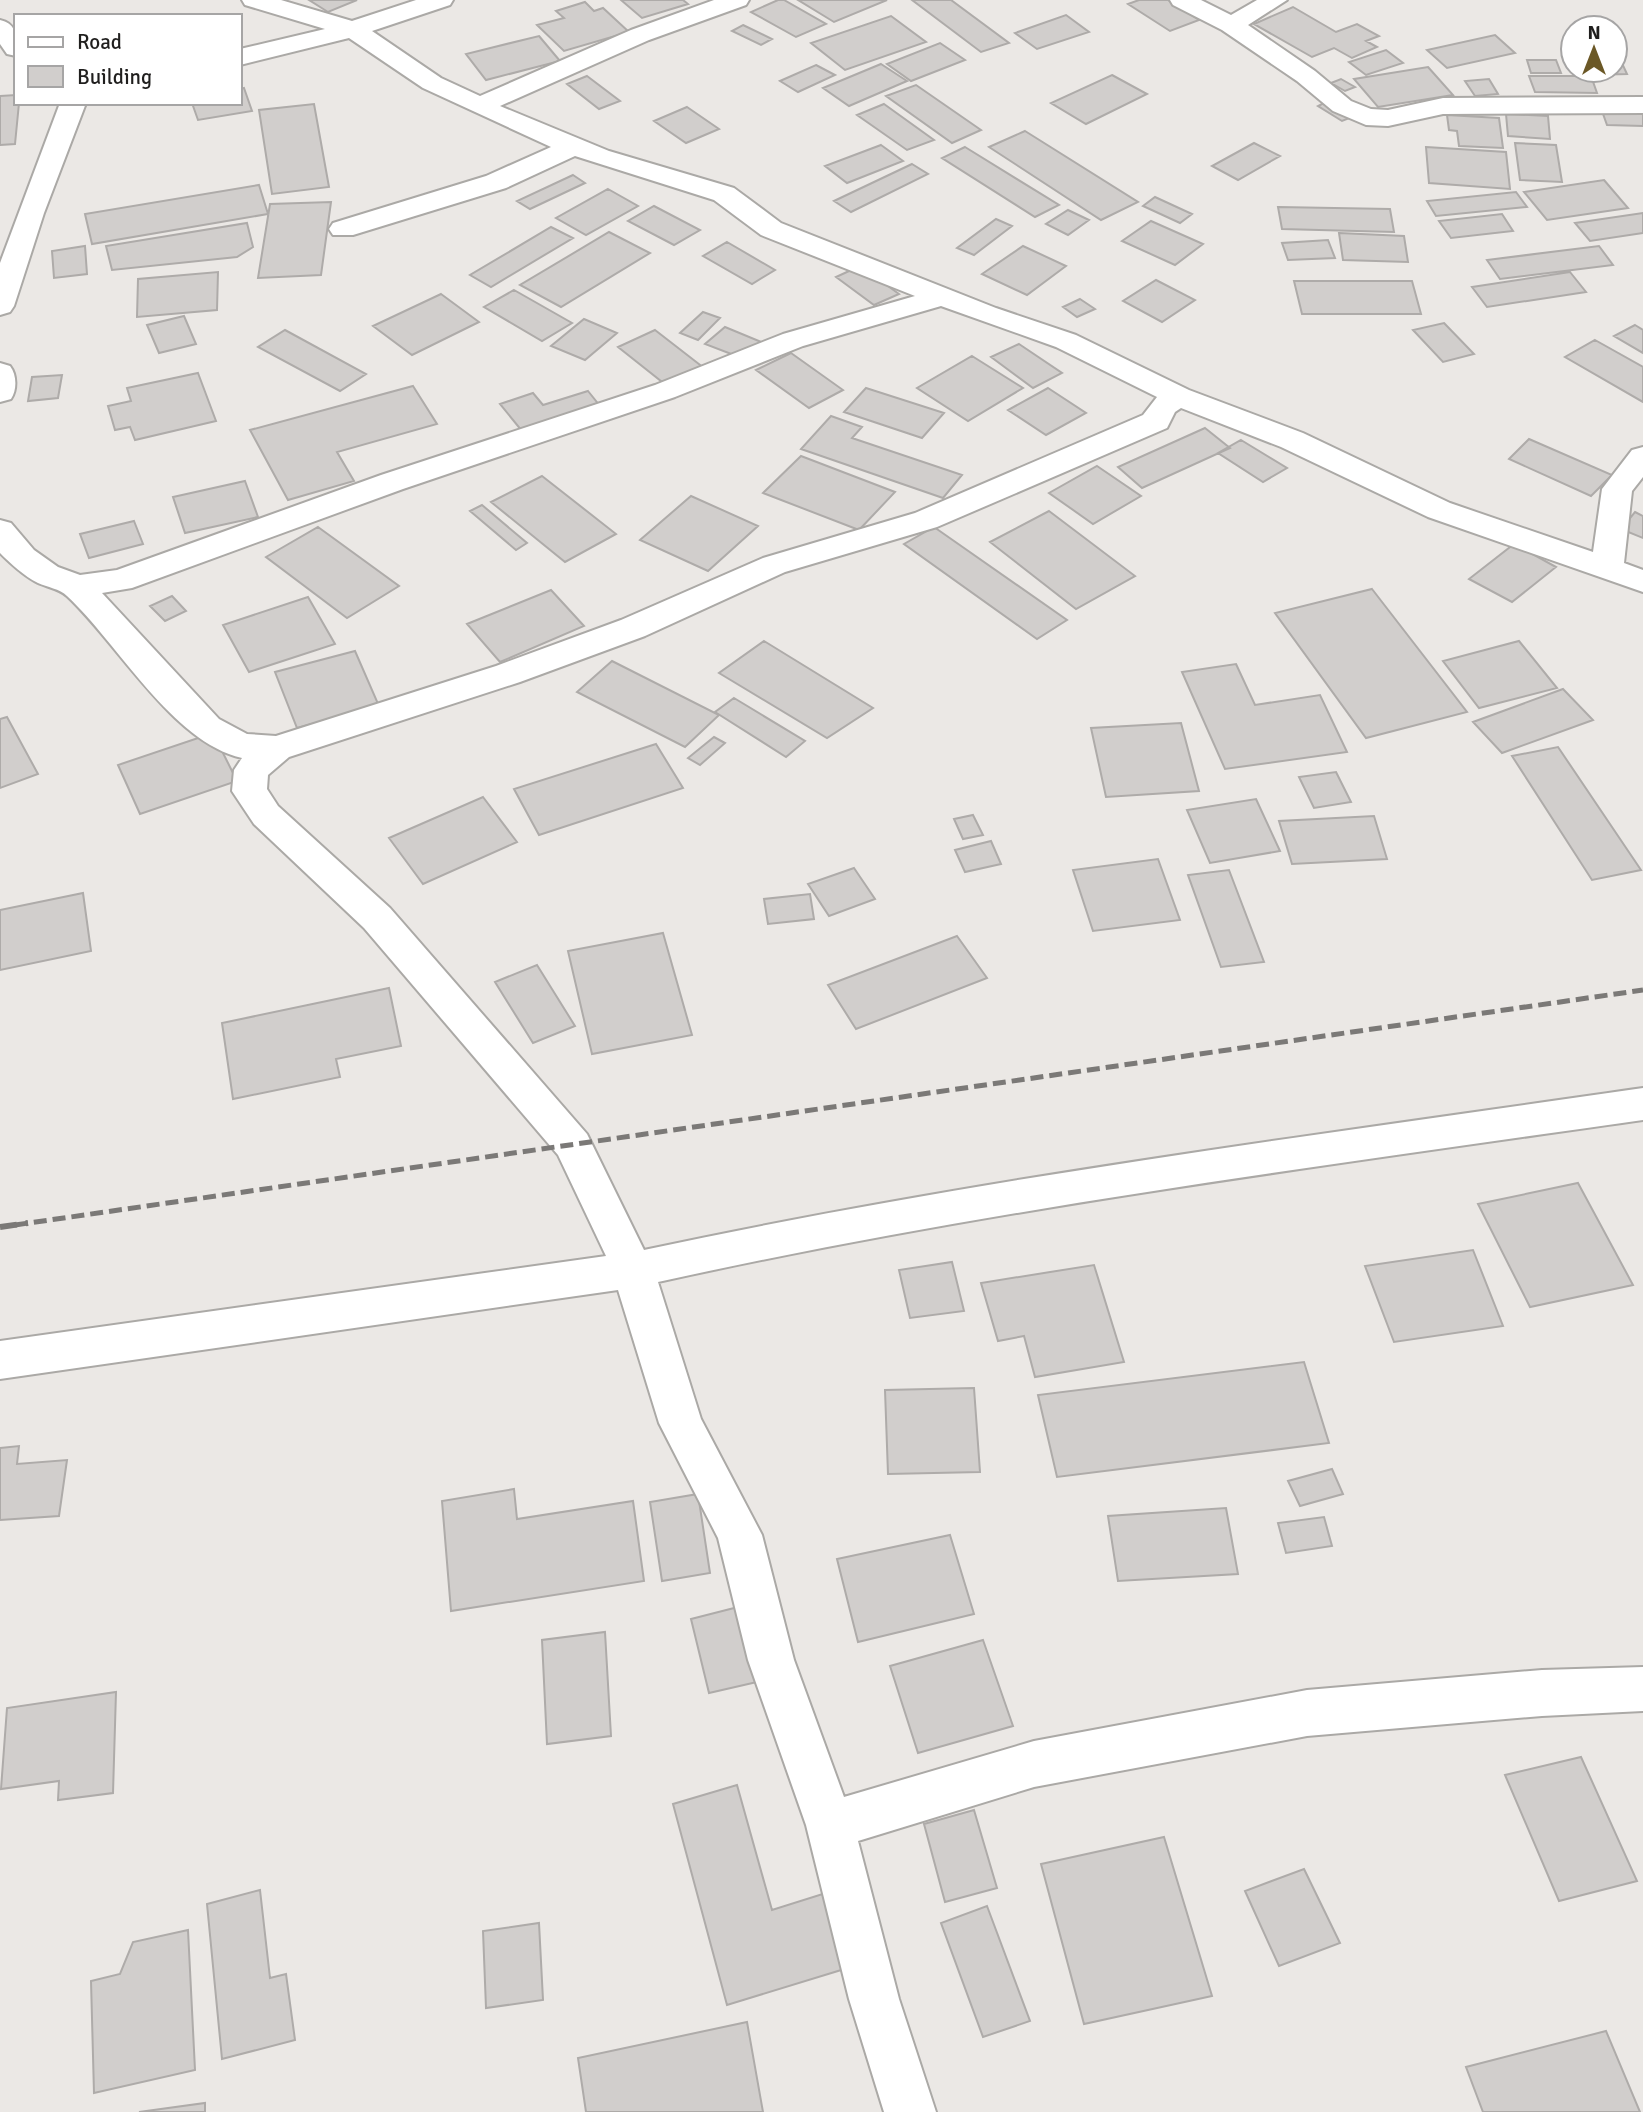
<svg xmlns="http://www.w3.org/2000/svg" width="1643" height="2112" font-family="Signika,sans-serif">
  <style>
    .building { fill: #d1cecc; stroke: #aeaba9; stroke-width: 2 }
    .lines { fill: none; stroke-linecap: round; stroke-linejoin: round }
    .minor-casing { stroke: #aba9a6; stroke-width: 4 }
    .minor { fill: #fff; fill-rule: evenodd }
    .rail-far1 { stroke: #7b7977; stroke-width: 5; stroke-dasharray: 13 6; stroke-linecap: butt }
    .rail { stroke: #7b7977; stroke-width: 6; stroke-dasharray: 17 9; stroke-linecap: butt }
  </style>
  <rect width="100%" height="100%" fill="#ebe8e5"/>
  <path class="building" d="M309,0H357L328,12Z
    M621,0H683L688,4L642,18Z
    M778,0H784L826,24L796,37L751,12Z
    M798,0H887L834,22Z
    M912,0H951L1009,43L981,52Z
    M1139,0H1168L1199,20L1170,31L1128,4Z
    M585,2L594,11L603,8L629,32L564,51L537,25L564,18L556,11Z
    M1293,7L1336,32L1357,24L1379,36L1366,41L1377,47L1352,58L1334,48L1312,57L1254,24Z
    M1066,15L1089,32L1037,49L1015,33Z
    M891,16L926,42L845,70L811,43Z
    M743,25L772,39L761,45L732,31Z
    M1495,35L1515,53L1447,68L1427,50Z
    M539,36L560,61L486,80L466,54Z
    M940,43L965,60L911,81L887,64Z
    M1386,50L1403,63L1366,75L1349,62Z
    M1527,60H1556L1561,73H1531Z
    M1615,61H1621L1627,74L1590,75L1588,70H1615Z
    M881,64L907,81L849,106L823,88Z
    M816,65L835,75L798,92L780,81Z
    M1428,67L1453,95L1378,107L1354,79Z
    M1112,75L1147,94L1086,124L1051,103Z
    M587,76L620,101L599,109L567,84Z
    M1529,76H1591L1597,93L1535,92Z
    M1341,79L1355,87L1345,91L1331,83Z
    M1489,79L1498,94L1475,96L1465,81Z
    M916,85L981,130L952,143L886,96Z
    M244,88L252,111L198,120L192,103H240V89Z
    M16,95V103H19L15,144L0,145V96Z
    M1328,101L1352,117L1342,121L1318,106Z
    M314,104L329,187L272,194L259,110Z
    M884,104L934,140L907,150L857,115Z
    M687,107L719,129L686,143L654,121Z
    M1602,111L1643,112V126L1607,125Z
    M1506,114L1548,116L1550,139L1508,136Z
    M1447,115L1499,118L1503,148L1459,146L1457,131L1449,130Z
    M1025,131L1138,202L1101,220L989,147Z
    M1254,143L1280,156L1238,180L1212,166Z
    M1515,143L1556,145L1562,182L1520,180Z
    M881,145L903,161L847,183L825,166Z
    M965,147L1059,205L1035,217L942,158Z
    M1426,147L1506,152L1510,189L1429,183Z
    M912,164L928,174L851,212L834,201Z
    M573,175L585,183L530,209L517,201Z
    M1604,180L1628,208L1547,220L1524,192Z
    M259,185L268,214L92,244L85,214Z
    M608,189L638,206L586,235L556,218Z
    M1516,192L1527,207L1436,216L1427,201Z
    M1155,197L1192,214L1180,223L1143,206Z
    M331,202L321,275L258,278L270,204Z
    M654,206L700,230L674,245L628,221Z
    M1278,207L1390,209L1394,232L1282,229Z
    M1068,210L1089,220L1068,235L1046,224Z
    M1643,213V233L1590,241L1575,223Z
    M1502,214L1513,231L1451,238L1439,221Z
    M996,219L1012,226L974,255L957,248Z
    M1151,221L1203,244L1175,265L1122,241Z
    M247,223L253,247L237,257L112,270L106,246Z
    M551,227L573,238L491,287L470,275Z
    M609,232L650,253L561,307L520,285Z
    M1339,233L1404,236L1408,262L1343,260Z
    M1328,240L1335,258L1288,260L1282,243Z
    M727,242L775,270L752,284L703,256Z
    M85,246L87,274L54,278L52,251Z
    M1023,246L1066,266L1027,295L982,274Z
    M1599,246L1613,265L1500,279L1487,260Z
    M860,266L899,294L874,305L836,277Z
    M218,272L217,310L137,317L138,279Z
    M1570,272L1586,292L1487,307L1472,287Z
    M1156,280L1195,300L1162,322L1123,301Z
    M1294,281H1412L1421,314H1302Z
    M514,290L572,323L542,341L484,307Z
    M441,294L479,322L412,355L373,326Z
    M1080,299L1095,309L1077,317L1063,307Z
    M703,312L720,318L698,340L680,333Z
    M184,316L196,344L159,353L147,325Z
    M584,319L617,333L585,360L551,346Z
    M1444,323L1474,354L1443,362L1413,330Z
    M1635,325L1643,330V353L1614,336Z
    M725,327L766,344L747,360L705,344Z
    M285,330L366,374L340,391L258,347Z
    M655,330L704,368L666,385L618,347Z
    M1595,340L1643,367V402L1565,357Z
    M1019,344L1062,373L1033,388L991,357Z
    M791,353L843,390L809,408L756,370Z
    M972,356L1023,388L968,421L917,388Z
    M198,373L216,421L135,440L130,427L115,430L108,406L131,401L127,388Z
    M62,375L58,398L28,401L32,377Z
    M413,386L437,424L337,452L354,481L288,500L250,430Z
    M866,388L944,413L922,438L844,412Z
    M1048,388L1086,413L1046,435L1008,410Z
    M588,391L600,406L522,431L500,404L533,393L543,405Z
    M831,416L862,427L852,438L962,475L943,498L801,449Z
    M1205,428L1230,448L1142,488L1118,467Z
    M1529,439L1612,475L1591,496L1509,459Z
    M1241,440L1287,468L1263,482L1218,453Z
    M801,456L895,492L859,530L763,493Z
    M1097,466L1141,496L1093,524L1049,493Z
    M542,476L616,534L565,562L491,502Z
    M245,481L258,517L185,533L173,497Z
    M691,496L758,526L708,571L640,540Z
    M482,505L527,543L516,550L470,511Z
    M1049,511L1135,576L1076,609L990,542Z
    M1635,512L1643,516V538L1621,529Z
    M134,521L143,544L89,558L80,534Z
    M318,527L399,586L347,618L266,557Z
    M934,527L1067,620L1037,639L904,544Z
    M1514,544L1556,567L1512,602L1469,579Z
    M1372,589L1467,712L1366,738L1275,613Z
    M551,590L584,626L500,662L467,624Z
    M172,596L186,611L165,621L150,606Z
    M308,597L335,644L249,672L223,625Z
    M764,641L873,708L827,738L719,673Z
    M1519,641L1557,688L1479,708L1443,661Z
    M355,651L379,706L297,728L275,672Z
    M612,661L719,715L685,747L577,692Z
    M1236,664L1255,705L1320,695L1347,752L1225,769L1182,672Z
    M1563,689L1593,720L1502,753L1473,722Z
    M734,698L805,741L786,757L715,712Z
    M7,717L38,774L0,788V719Z
    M1181,723L1199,791L1106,797L1091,728Z
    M213,733L237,781L140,814L118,765Z
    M714,737L725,743L700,765L688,758Z
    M656,744L683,788L539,835L514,789Z
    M1558,747L1641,870L1592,880L1512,756Z
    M1336,772L1351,802L1314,808L1299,777Z
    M483,797L517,842L423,884L389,838Z
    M1256,799L1280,851L1210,863L1187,810Z
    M973,815L983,835L963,839L954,819Z
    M1374,816L1387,859L1292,864L1279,821Z
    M991,841L1001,864L965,872L955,850Z
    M1158,859L1180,920L1093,931L1073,870Z
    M854,868L875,899L829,916L808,884Z
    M1229,870L1264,962L1221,967L1188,875Z
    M83,893L91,951L0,970V910Z
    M810,894L814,919L768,924L764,899Z
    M663,933L692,1035L592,1054L568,951Z
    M957,936L987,978L856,1029L828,985Z
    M537,965L575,1026L533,1043L495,982Z
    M389,988L401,1046L336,1059L340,1077L233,1099L222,1023Z
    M1578,1183L1633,1285L1530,1307L1478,1204Z
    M1473,1250L1503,1326L1394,1342L1365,1266Z
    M952,1262L964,1311L910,1318L899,1270Z
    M1094,1265L1124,1362L1035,1377L1024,1336L998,1341L981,1283Z
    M1304,1362L1329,1443L1057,1477L1038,1395Z
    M974,1388L980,1472L888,1474L885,1390Z
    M19,1446L17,1464L67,1460L59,1516L0,1520V1448Z
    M1332,1469L1343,1494L1300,1506L1288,1481Z
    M514,1489L517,1519L633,1501L644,1581L451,1611L442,1501Z
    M698,1494L710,1573L662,1581L650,1502Z
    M1226,1508L1238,1574L1118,1581L1108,1516Z
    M1324,1517L1332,1546L1286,1553L1278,1523Z
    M950,1535L974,1614L858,1642L837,1559Z
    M738,1607L757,1682L709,1693L691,1619Z
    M605,1632L611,1736L547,1744L542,1640Z
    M983,1640L1013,1726L918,1753L890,1666Z
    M116,1692L113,1793L58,1800L59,1781L1,1789L7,1708Z
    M1581,1757L1637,1881L1559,1901L1505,1775Z
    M737,1785L772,1910L829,1892L851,1967L727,2005L673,1804Z
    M974,1810L997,1888L945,1902L924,1824Z
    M1164,1837L1212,1996L1084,2024L1041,1864Z
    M1304,1869L1340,1943L1279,1966L1245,1891Z
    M260,1890L270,1978L286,1974L295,2040L222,2059L207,1904Z
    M987,1906L1030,2021L983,2037L941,1923Z
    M539,1923L543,2000L486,2008L483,1931Z
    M188,1930L195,2070L94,2093L91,1981L120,1974L133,1942Z
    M747,2022L763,2112H586L578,2058Z
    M1606,2031L1640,2112H1483L1466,2067Z
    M205,2103V2112H139Z"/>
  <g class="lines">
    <defs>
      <path id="minor" d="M242,0H281L352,21L416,0H453L450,5L372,31L441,78L480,96L631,30L714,0H749L746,5L649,40L500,106L609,151L734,188L781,223L996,308L1076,335L1189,390L1303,433L1450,503L1593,552L1602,489L1632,450L1643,447V477L1632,491L1624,563L1643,570V592L1428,517L1281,447L1181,408L1175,412L1167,428L937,527L785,572L645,636L520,682L289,757L268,775L267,789L278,806L390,908L587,1134L644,1250C974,1179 1309,1136 1643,1088V1120C1314,1167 983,1210 658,1282L701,1419L762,1535L794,1660L844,1797L1034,1741L1307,1690L1542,1670L1643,1667V1711L1542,1716L1307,1736L1034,1787L858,1841L899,1999L936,2112H884L849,1999L806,1825L748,1660L718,1538L659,1423L618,1290L0,1379V1341L606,1256L558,1155L364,928L254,824L232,791L234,770L242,758C172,742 118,643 67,596C60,589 47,587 38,583C24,576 11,564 0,553V520L11,523L34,550L58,567L80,575L117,570L381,475L655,385L783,334L915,296L761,235L714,200L575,156L506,188L353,235H333L329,229L333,223L486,176L551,147L423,88L349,38L240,65V49L325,29L245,5ZM941,306L1056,347L1157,397L1143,415L915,513L763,558L621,620L496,666L276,736L247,734L219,719L102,593L132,588L403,489L675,397L803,346Z
        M1170,0H1201L1231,15L1257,0H1287L1248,25L1315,71L1351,101L1371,109L1388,110L1443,98L1643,97V113L1443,114L1388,126L1366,125L1333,111L1297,81L1222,30L1173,5Z
        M0,20C19,24 16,40 16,56L7,54L0,44Z
        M60,103H86L44,213L14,306L10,312L0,315V263Z
        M0,363L10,366C17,375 17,390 11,399L0,402Z"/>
    </defs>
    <use href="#minor" class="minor-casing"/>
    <use href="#minor" class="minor"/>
    <path class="rail-far1" d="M15,1225L1643,990"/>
    <path class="rail" d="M0,1227L28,1223"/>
  </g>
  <rect x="14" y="14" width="228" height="91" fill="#ffffff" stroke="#a6a5a5" stroke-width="2"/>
  <rect x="28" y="37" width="35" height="10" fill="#ffffff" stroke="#a6a5a5" stroke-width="2"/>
  <text x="77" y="49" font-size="21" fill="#201f1e">Road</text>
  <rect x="28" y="66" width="35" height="21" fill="#d1cecc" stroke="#a6a5a5" stroke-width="2"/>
  <text x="77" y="84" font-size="21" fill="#201f1e">Building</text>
  <g transform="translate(1594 49)"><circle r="33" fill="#ffffff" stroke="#a6a5a5" stroke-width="2"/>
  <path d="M0-5L12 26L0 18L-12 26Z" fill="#6b5826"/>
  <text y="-10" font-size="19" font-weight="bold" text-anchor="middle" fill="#201f1e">N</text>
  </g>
</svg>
